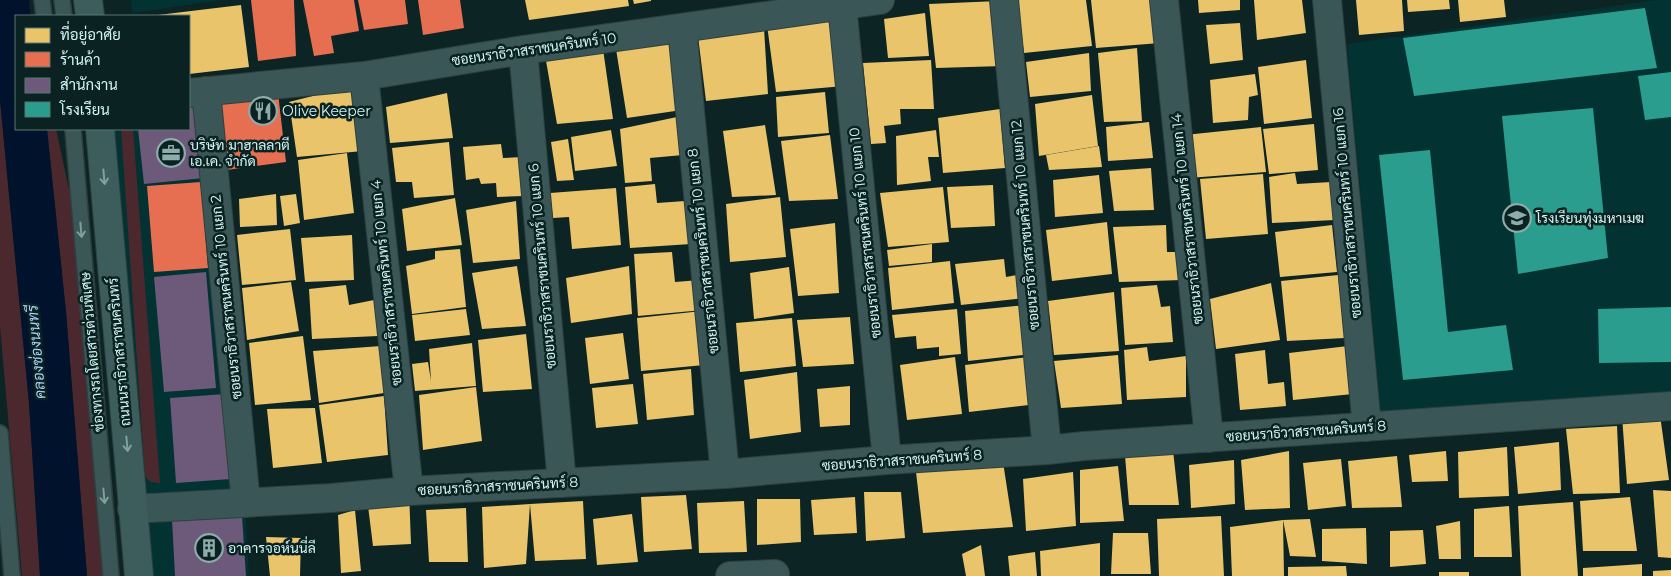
<svg xmlns="http://www.w3.org/2000/svg" width="1671" height="576" font-family="Montserrat,Sarabun,sans-serif">
  <style>
    .built { fill: #033232 }
    .green { fill: #4b282d }
    .water { fill: #01122d }
    .homes { fill: #e9c46a }
    .shops { fill: #e76f51 }
    .offices { fill: #6d597a }
    .schools { fill: #2a9d8f }
    .lines { fill: none; stroke-linecap: round; stroke-linejoin: round }
    .service-casing { stroke: #2d4040; stroke-width: 18 }
    .minor-casing { stroke: #2d4040; stroke-width: 30 }
    .primary-casing { stroke: #2d4040; stroke-width: 30 }
    .service { stroke: #3b5656; stroke-width: 15 }
    .minor { stroke: #3b5656; stroke-width: 28 }
    .primary { stroke: #3d5c5c; stroke-width: 28 }
    .oneway { stroke: #80a1a0 }
    .oneway2 { stroke: #7f9e9d }
    .labels { text-anchor: middle; dominant-baseline: central; stroke-width: 5; stroke-linejoin: round; paint-order: stroke }
    .street-label { font-size: 14px; fill: #d2f5f4; stroke: #0a2221 }
    .poi-label { font-size: 14px; fill: #d2f5f4; stroke: #0a2221; text-anchor: start }
    .water-label { font-size: 15px; font-style: italic; fill: #adcdf7; stroke: #0a2221 }
  </style>
  <rect width="100%" height="100%" fill="#0d2424"/>
  <path class="built" d="M131,0H222L132,13Z
    M1656,0H1671V393L1381,415L1347,44Z
    M200,95L246,521L249,576H153L142,471L114,129H189V96Z"/>
  <path class="green" d="M0,100L29,403L40,576H22L0,326Z
    M47,129H56L71,199L106,576H87L66,312Z
    M121,129H133L160,483L151,482L145,476Z"/>
  <path class="water" d="M0,0H29L30,16H16V129H47L66,312L87,576H40L29,403L0,100Z"/>
  <path class="homes" d="M525,0H628L629,6L529,20Z
    M633,0H651V1L634,4Z
    M1017,0H1086L1092,46L1024,53Z
    M1091,0H1157L1160,43L1096,48Z
    M1198,0H1240V10L1199,13Z
    M1254,0H1302L1306,33L1257,40Z
    M1356,0H1402L1404,31L1359,35Z
    M1407,0H1449L1450,9L1408,12Z
    M1458,0H1504L1506,17L1460,22Z
    M998,1L1003,66L936,68L929,4Z
    M241,5L249,67L189,74V16L158,15Z
    M925,13L929,56L888,58L884,19Z
    M836,15L844,86L776,92L767,25Z
    M1240,23L1243,60L1210,64L1206,25Z
    M764,28L768,94L706,101L698,36Z
    M674,42L682,110L627,118L616,49Z
    M1137,48L1142,121L1104,122L1098,53Z
    M603,49L613,119L557,124L545,55Z
    M1089,53L1091,91L1030,97L1026,62Z
    M931,60L934,109H900L901,124L884,126L886,143L871,144L863,63Z
    M1306,60L1312,118L1264,124L1258,67Z
    M1255,74L1258,95L1249,97L1248,120L1213,123L1210,80Z
    M356,85L363,151L297,157L289,102Z
    M825,92L829,133L778,137L776,97Z
    M447,93L453,138L390,143L386,107Z
    M1092,95L1098,146L1039,156L1035,104Z
    M1000,109L1005,168L943,173L938,118Z
    M677,117L683,155L650,158L652,181L625,183L620,129Z
    M1149,122L1153,158L1108,161L1106,127Z
    M1314,124L1318,170L1269,174L1263,129Z
    M765,125L776,195L732,197L723,131Z
    M1261,127L1266,172L1189,178L1185,135Z
    M611,130L617,166L575,171L571,137Z
    M936,130L939,157H928L931,181L897,185L896,136Z
    M830,135L838,199L789,201L781,141Z
    M568,139L574,180L557,181L551,142Z
    M449,142L454,195L414,198L412,182H396L392,148Z
    M501,144L503,158L522,157L524,196L497,197L496,183L481,184L479,178L466,180L463,147Z
    M1099,146L1102,167L1049,170L1046,155Z
    M347,153L354,213L304,220L298,160Z
    M1151,168L1154,210L1114,211L1109,171Z
    M1295,173L1297,184L1331,182L1335,220L1272,223L1269,177Z
    M1263,174L1268,234L1206,239L1200,179Z
    M1099,175L1103,213L1055,217L1053,180Z
    M655,184L657,203L685,201L691,244L630,248L625,187Z
    M993,185L995,226L951,228L947,187Z
    M943,187L949,242L888,247L880,193Z
    M616,188L621,245L572,249L569,217L553,218L550,193Z
    M276,194L277,225L240,227L239,199Z
    M296,194L300,223L284,226L280,196Z
    M780,197L786,257L730,262L726,204Z
    M455,198L462,245L407,251L402,209Z
    M516,201L520,259L473,263L466,210Z
    M1107,222L1112,274L1052,281L1046,230Z
    M835,223L839,293L798,296L790,229Z
    M1166,225L1167,252H1180L1183,280L1119,282L1113,227Z
    M1332,225L1337,272L1280,277L1275,232Z
    M290,229L296,280L242,285L237,235Z
    M352,235L354,280L305,282L301,238Z
    M932,244V262L889,266L887,250Z
    M460,249L466,307L412,314L406,266L435,259V251Z
    M672,252L675,282L700,280L703,310L638,316L634,254Z
    M1004,259L1006,277L1022,274L1025,298L961,305L955,264Z
    M950,261L954,303L892,310L888,268Z
    M517,266L526,326L482,329L472,273Z
    M629,266L632,314L571,323L566,278Z
    M789,267L794,313L754,319L750,273Z
    M1338,275L1345,338L1287,341L1281,281Z
    M291,282L299,331L247,340L242,288Z
    M1271,283L1280,340L1216,349L1210,299Z
    M346,285L349,305L374,300L378,336L312,339L309,289Z
    M1157,285L1161,307L1170,306L1173,342L1125,345L1121,288Z
    M1114,292L1119,351L1054,355L1048,301Z
    M1026,305L1032,354L968,361L965,311Z
    M466,309L470,335L415,341L412,315Z
    M957,309L961,354L939,356V347L917,349L916,336L895,338L892,315Z
    M702,311L704,365L641,371L637,318Z
    M850,317L854,364L803,367L797,320Z
    M792,318L796,366L740,372L736,323Z
    M623,333L629,379L590,384L585,338Z
    M526,334L532,389L483,392L478,340Z
    M303,336L311,400L255,405L249,343Z
    M472,343L476,386L415,391L412,364L428,362L431,381L429,349Z
    M381,346L384,393L319,403L313,351Z
    M1348,346L1353,394L1293,400L1289,353Z
    M1147,347L1149,361L1186,356V397L1127,400L1124,350Z
    M1265,350L1268,384L1284,382L1286,406L1240,410L1235,354Z
    M1118,355L1122,404L1061,408L1054,361Z
    M955,357L962,414L907,420L900,365Z
    M1028,357L1029,405L969,412L965,365Z
    M691,369L694,415L647,420L643,374Z
    M797,372L801,432L750,439L744,380Z
    M633,384L638,424L596,428L592,388Z
    M850,386V425L820,427L817,389Z
    M476,387L482,441L423,450L419,395Z
    M384,396L388,455L327,462L319,405Z
    M315,408L322,463L273,468L267,409Z
    M1660,415L1669,480L1627,484L1622,416Z
    M1617,426L1620,493L1573,494L1566,429Z
    M1172,441L1179,505H1129L1124,443Z
    M1559,442L1561,490L1518,494L1514,447Z
    M1507,447L1509,496L1459,498L1458,452Z
    M1289,451L1290,508L1245,510L1241,460Z
    M1446,451L1448,481L1412,482L1409,455Z
    M1397,456L1402,507L1352,508L1348,461Z
    M1341,459L1346,506L1308,510L1303,463Z
    M1234,460L1235,504L1191,508L1189,465Z
    M1003,462L1013,527L923,533L916,472Z
    M1118,466L1124,521L1080,523V470Z
    M1073,472L1076,526L1026,531L1023,479Z
    M1653,490L1671,491V558L1658,557Z
    M409,491L411,544L373,546L367,498Z
    M864,492H901L905,538L866,541Z
    M686,495L692,549L644,552L641,497Z
    M855,497L857,533L814,535L811,500Z
    M1630,497L1637,551H1583L1580,501Z
    M757,499H800L801,542L757,545Z
    M583,501L586,559L535,561L530,504Z
    M744,501L747,552L699,553L697,503Z
    M1573,502L1578,576H1521L1518,506Z
    M530,504L526,564L484,568L482,507Z
    M1509,506L1512,557H1474V509Z
    M466,508L468,562H429L426,510Z
    M355,510L361,571L341,573L338,515Z
    M632,514L638,562L597,565L593,519Z
    M1221,516L1224,576H1159L1157,519Z
    M1310,519L1316,557L1290,556L1283,520L1284,576H1232L1230,527L1283,520Z
    M1460,521L1461,559H1439L1436,526Z
    M1366,528L1367,564L1322,561V529Z
    M1423,530L1426,564L1390,567V531Z
    M1113,533H1148L1151,574H1111Z
    M266,537L301,538L300,576H270Z
    M1100,543V576H1041L1040,551Z
    M981,545L985,576H966L962,554Z
    M1035,552L1037,576H1010L1008,556Z
    M1642,564V576H1583V568Z
    M1346,566L1347,576H1288V567Z
    M1671,570V576H1653V571Z
    M1439,572H1469V576H1439Z"/>
  <path class="shops" d="M251,0H294L296,56L258,61Z
    M303,0H354L359,31L331,36L334,53L314,56Z
    M358,0H405L408,24L364,30Z
    M418,0H460L464,28L423,35Z
    M277,84L286,162L227,170L217,94Z
    M201,182L208,268L154,272L147,186Z"/>
  <path class="offices" d="M196,102L204,178L144,184L138,129H189V103Z
    M206,272L216,388L164,392L154,277Z
    M225,394L231,479L176,483L170,398Z
    M242,516L246,576H175L172,520Z"/>
  <path class="schools" d="M1645,8L1657,68L1414,96L1403,38Z
    M1671,72V117L1645,120L1638,76Z
    M1593,108L1608,258L1518,274L1502,116Z
    M1430,150L1448,332L1506,325L1513,370L1403,380L1379,155Z
    M1671,307V362L1599,363L1598,309Z"/>
  <g class="lines">
    <defs>
      <path id="service" d="M42,0L44,16
        M62,0L64,16
        M73,129L111,576
        M0,433L12,576"/>
      <path id="minor" d="M1004,0L1047,450
        M1164,0L1209,438
        M1327,0L1367,427
        M842,5L887,460
        M682,28L725,474
        M523,50L562,483
        M364,76L409,491
        M206,91L246,503
        M189,93L364,76L523,50L880,0
        M132,509L331,498L409,491L725,474L887,460L1047,450L1084,446L1671,406
        M730,576L775,574"/>
      <path id="primary" d="M88,0L90,16
        M100,129L139,576"/>
    </defs>
    <use href="#service" class="service-casing"/>
    <use href="#minor" class="minor-casing"/>
    <use href="#primary" class="primary-casing"/>
    <use href="#service" class="service"/>
    <use href="#minor" class="minor"/>
    <use href="#primary" class="primary"/>
  </g>
  <defs><path id="oneway-shaft" d="M-6 0H5M1.5-3L5.5 0L1.5 3" fill="none" stroke-width="1.6" stroke-linecap="round" stroke-linejoin="round" transform="scale(1.25)"/></defs>
  <g class="oneway">
    <use href="#oneway-shaft" transform="translate(104 177) rotate(85)"/>
    <use href="#oneway-shaft" transform="translate(127 444) rotate(85)"/>
  </g>
  <g class="oneway2">
    <use href="#oneway-shaft" transform="translate(81 230) rotate(85)"/>
    <use href="#oneway-shaft" transform="translate(104 496) rotate(85)"/>
  </g>
  <defs>
    <symbol id="restaurant-ring" viewBox="-11 -11 22 22"><circle r="9.5" fill="#0a2221" stroke="#8dacab" stroke-width="1.5"/><path d="M-5-6h1v4h1v-4h1v4h1v-4h1v5L-1.5 .5V6h-2V.5L-5-1ZM5-6V6H3V1.5H1.5Q1.5-4 5-6Z" fill="#8dacab"/></symbol>
    <symbol id="office-ring" viewBox="-11 -11 22 22"><circle r="9.5" fill="#0a2221" stroke="#8dacab" stroke-width="1.5"/><path d="M-6-3h4V-5.5h4V-3h4V5H-6ZM-1-4.5V-3h2v-1.5ZM-6 0V1H6V0Z" fill="#8dacab"/></symbol>
    <symbol id="school-ring" viewBox="-11 -11 22 22"><circle r="9.5" fill="#0a2221" stroke="#8dacab" stroke-width="1.5"/><path d="M0-5L7-2L0 1L-7-2ZM-4 1L0 2.5L4 1V4Q0 6-4 4Z" fill="#8dacab"/></symbol>
    <symbol id="building-ring" viewBox="-11 -11 22 22"><circle r="9.5" fill="#0a2221" stroke="#8dacab" stroke-width="1.5"/><path d="M-4-6H4V6H1V3H-1V6H-4ZM-2.5-4.3h1.7v1.8h-1.7ZM.8-4.3h1.7v1.8H.8ZM-2.5-1h1.7V.8h-1.7ZM.8-1h1.7V.8H.8Z" fill="#8dacab"/></symbol>
  </defs>
  <g fill-rule="evenodd">
    <use href="#restaurant-ring" x="247" y="95" width="32" height="32"/>
    <use href="#office-ring" x="155" y="137" width="32" height="32"/>
    <use href="#school-ring" x="1501" y="202" width="32" height="32"/>
    <use href="#building-ring" x="193" y="532" width="32" height="32"/>
  </g>
  <g class="labels">
    <g class="street-label">
      <text transform="translate(534 49) rotate(-8)">ซอยนราธิวาสราชนครินทร์ 10</text>
      <text transform="translate(1347 213) rotate(-95)">ซอยนราธิวาสราชนครินทร์ 10 แยก 16</text>
      <text transform="translate(1187 219) rotate(-96)">ซอยนราธิวาสราชนครินทร์ 10 แยก 14</text>
      <text transform="translate(1025 225) rotate(-95)">ซอยนราธิวาสราชนครินทร์ 10 แยก 12</text>
      <text transform="translate(865 233) rotate(-96)">ซอยนราธิวาสราชนครินทร์ 10 แยก 10</text>
      <text transform="translate(703 251) rotate(-96)">ซอยนราธิวาสราชนครินทร์ 10 แยก 8</text>
      <text transform="translate(542 266) rotate(-95)">ซอยนราธิวาสราชนครินทร์ 10 แยก 6</text>
      <text transform="translate(386 283) rotate(-96)">ซอยนราธิวาสราชนครินทร์ 10 แยก 4</text>
      <text transform="translate(226 297) rotate(-96)">ซอยนราธิวาสราชนครินทร์ 10 แยก 2</text>
      <text transform="translate(92 352) rotate(-95)">ช่องทางรถโดยสารด่วนพิเศษ</text>
      <text transform="translate(119 352) rotate(-95)">ถนนนราธิวาสราชนครินทร์</text>
      <text transform="translate(1306 431) rotate(-4)">ซอยนราธิวาสราชนครินทร์ 8</text>
      <text transform="translate(902 460) rotate(-4)">ซอยนราธิวาสราชนครินทร์ 8</text>
      <text transform="translate(498 486) rotate(-3)">ซอยนราธิวาสราชนครินทร์ 8</text>
    </g>
    <g class="poi-label">
      <text x="282" y="111">Olive Keeper</text>
      <text x="190" y="145">บริษัท มาฮาลลาตี<tspan x="190" dy="16">เอ.เค. จำกัด</tspan></text>
      <text x="1536" y="218">โรงเรียนทุ่งมหาเมฆ</text>
      <text x="228" y="548">อาคารจอห์นนี่ลี</text>
    </g>
    <g class="water-label">
      <text transform="translate(36 352) rotate(-95)">คลองช่องนนทรี</text>
    </g>
  </g>
  <rect x="15" y="15" width="175" height="115" fill="#0a2221" stroke="#5a7675"/>
  <rect x="25" y="28" width="25" height="15" fill="#e9c46a" stroke="#5a7675"/>
  <text x="60" y="40" font-size="15" fill="#d2f5f4">ที่อยู่อาศัย</text>
  <rect x="25" y="52" width="25" height="15" fill="#e76f51" stroke="#5a7675"/>
  <text x="60" y="65" font-size="15" fill="#d2f5f4">ร้านค้า</text>
  <rect x="25" y="78" width="25" height="15" fill="#6d597a" stroke="#5a7675"/>
  <text x="60" y="90" font-size="15" fill="#d2f5f4">สำนักงาน</text>
  <rect x="25" y="102" width="25" height="15" fill="#2a9d8f" stroke="#5a7675"/>
  <text x="60" y="115" font-size="15" fill="#d2f5f4">โรงเรียน</text>
</svg>
